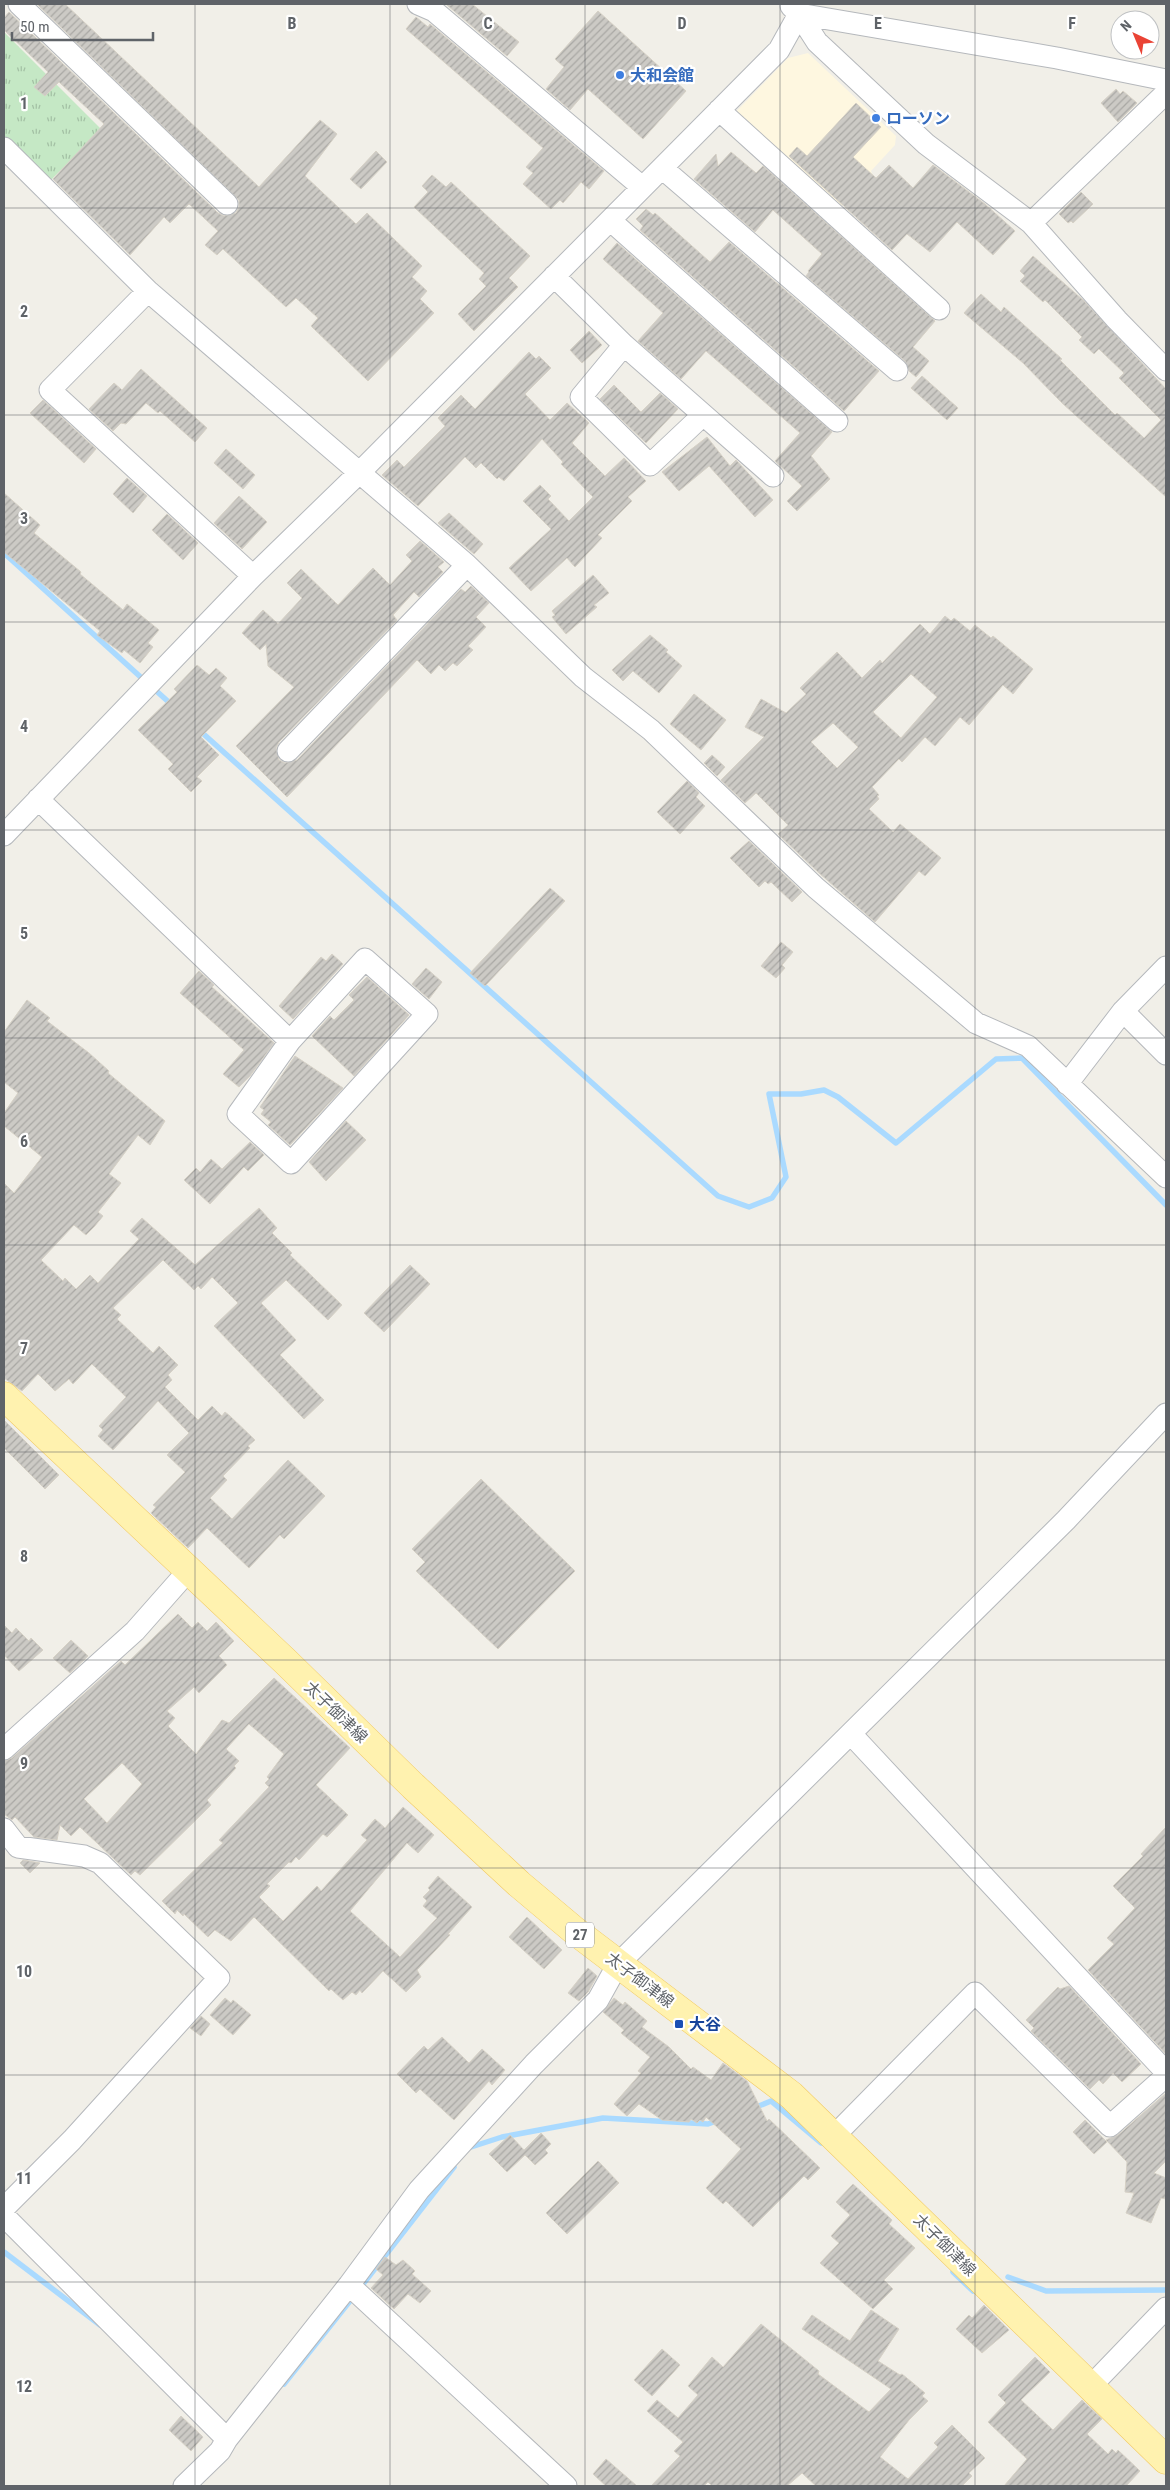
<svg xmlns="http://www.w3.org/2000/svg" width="1170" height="2490" font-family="'Roboto Condensed','Noto Sans JP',sans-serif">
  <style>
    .commercial { fill: #fef7e0 }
    .park { fill: url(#park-tufts) }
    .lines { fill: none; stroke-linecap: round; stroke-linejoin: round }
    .stream { stroke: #aadaff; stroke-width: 5.5 }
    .building { fill: url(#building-hatch); stroke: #d6d1c6; fill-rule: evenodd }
    .minor-casing { stroke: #b5b8bc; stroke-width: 23 }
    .major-casing { stroke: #f2c960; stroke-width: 29 }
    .minor { stroke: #fff; stroke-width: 21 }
    .major { stroke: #fff2af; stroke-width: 28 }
    .grid { fill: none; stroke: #5f6368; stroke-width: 1; stroke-opacity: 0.55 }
    .shop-dot { fill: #3f7fe0; stroke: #fff; stroke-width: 2 }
    .transit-dot { fill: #1a4fb4; stroke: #fff; stroke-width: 2 }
    .labels { text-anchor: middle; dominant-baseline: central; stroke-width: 4.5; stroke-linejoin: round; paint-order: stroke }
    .shield { fill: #fff; stroke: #8f9295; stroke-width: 1 }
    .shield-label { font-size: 15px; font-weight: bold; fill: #5f6368 }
    .shop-label { font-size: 16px; font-weight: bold; fill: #366cbe; stroke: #fff; text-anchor: start }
    .street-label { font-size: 16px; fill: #5f6368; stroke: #fff }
    .transit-label { font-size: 16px; font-weight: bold; fill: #164399; stroke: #fff; text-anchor: start }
    .grid-label { font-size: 16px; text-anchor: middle; font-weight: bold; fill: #5f6368; stroke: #fff; stroke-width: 4.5; stroke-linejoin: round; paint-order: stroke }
  </style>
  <defs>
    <pattern id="park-tufts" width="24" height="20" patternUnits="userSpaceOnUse" patternTransform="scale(1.25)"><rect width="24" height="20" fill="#c5e8c5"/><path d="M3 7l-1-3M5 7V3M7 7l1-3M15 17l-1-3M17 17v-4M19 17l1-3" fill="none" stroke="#a3c0a4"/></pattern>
    <pattern id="building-hatch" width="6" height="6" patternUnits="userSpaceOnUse" patternTransform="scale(1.25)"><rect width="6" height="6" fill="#cccac5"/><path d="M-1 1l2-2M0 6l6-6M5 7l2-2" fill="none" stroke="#a9a8a4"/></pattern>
  </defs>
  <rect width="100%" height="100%" fill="#f1efe8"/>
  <path class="commercial" d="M808,53L896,136L895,145L871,171L873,176L837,210L732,116L788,58Z"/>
  <path class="park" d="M4,32L101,129L49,182L4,138Z"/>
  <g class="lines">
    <path class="stream" d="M4,553L145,681
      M152,687L173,706
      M198,729L718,1196L749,1207L772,1198L786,1177L769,1094H801L824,1090L838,1097L896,1143L996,1059L1022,1058L1166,1205
      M754,2108L771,2101L821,2143
      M468,2148L502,2137L603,2118L708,2124L719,2120
      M4,2252L100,2325
      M953,2272L973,2291
      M1008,2277L1046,2291L1166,2290
      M360,2288L454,2167
      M284,2384L354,2296"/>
  </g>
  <path class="building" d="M37,4H65L259,187L320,120L337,134L305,176L356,224L367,213L422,266L412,277L427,291L420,299L434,313L368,381L311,326L318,318L296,298L286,307L223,249L217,255L205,245L218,231L189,204L170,223L164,217L130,255L53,179L104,124L59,82L45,96L34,87L48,72L4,30V18L9,12L218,213L224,216L236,213L239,207V200Z
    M448,4H472L519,42L507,56L447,5Z
    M598,11L686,91L643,139L588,89L570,110L546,89L564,67L555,59Z
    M416,17L428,27L430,24L604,171L589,189L581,182L563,203L560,200L551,209L523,184L533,173L526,167L543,148L406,29Z
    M1116,89L1120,94L1123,91L1137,103L1118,122L1101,103Z
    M856,103L881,127L853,157L876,178L889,165L913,188L933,165L985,204L1015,231L993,255L957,222L930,252L907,234L892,250L789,156L797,147L807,156Z
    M376,151L387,162L361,189L350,179Z
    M731,152L756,173L763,166L935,321L913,347L929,361L916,377L909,371L905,361L806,276L809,272L808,271L822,254L773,210L755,232L694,179L716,154L718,166Z
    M432,175L446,187L451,182L530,256L509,278L518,287L474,331L458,314L486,286L479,279L484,273L414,207L428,192L422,186Z
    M1081,192L1093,204L1073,223L1071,221L1068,223L1059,214Z
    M646,209L653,215L655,213L710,262L729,242L879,371L844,411L640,230L643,226L636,219Z
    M617,243L832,432L811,456L830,479L797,511L787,501L802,486L775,461L800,433L706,351L681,379L638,341L663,313L603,259Z
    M1033,256L1083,300L1166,389V497L1062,403L1023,363L964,313L981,294L1001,312L1004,307L1062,359L1060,360L1115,415L1117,413L1144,438L1161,420L1119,378L1124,373L1099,349L1094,354L1079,340L1082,337L1045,300L1043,302L1020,281L1025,276L1020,271Z
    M589,331L602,345L582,363L570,350Z
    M529,352L536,359L539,356L551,368L525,394L550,420L567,403L589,423L572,443L605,476L624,458L646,481L628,497L632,501L598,535L602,538L575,567L567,558L531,591L509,568L551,529L523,501L540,485L551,496L548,499L569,521L593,497L561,464L563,462L542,439L504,481L499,477L497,479L481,463L476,468L465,457L418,506L382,475L397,460L404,467L445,426L438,418L461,395L475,409Z
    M141,369L207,428L195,442L160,411L158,413L146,403L126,424L121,423L113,431L89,409L114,383L122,390Z
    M922,376L958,408L947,420L911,388Z
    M614,385L641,412L660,393L678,409L646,443L600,399Z
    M43,400L96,449L84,463L30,413Z
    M707,437L730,466L736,460L773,500L755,517L709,466L679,491L662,472Z
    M226,449L255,475L243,489L214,463Z
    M127,478L147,496L133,513L113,494Z
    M4,493L40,525L34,533L81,572L80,574L123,610L127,604L159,630L148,643L153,647L140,663L124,650L122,653L97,635L100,631L4,552Z
    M239,496L267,522L242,549L214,523Z
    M449,513L483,544L474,554L438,523Z
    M167,514L198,543L183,560L152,530Z
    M420,541L444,562L438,567L443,572L419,597L414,592L393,615L397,620L279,742L276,748L279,760L285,763L297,760L461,589L465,592L471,586L489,603L476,617L486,627L468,646L473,650L457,666L453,663L445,671L439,665L431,674L417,660L287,797L236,746L294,687L268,666L266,644L260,650L242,633L263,610L278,624L302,598L287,583L301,569L338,605L373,568L390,585L412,561L406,555Z
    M593,575L609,593L594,605L597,607L566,634L552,617L555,615L552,611Z
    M945,616L951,621L954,618L970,631L975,625L991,638L993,636L1033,669L1013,694L1003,685L969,725L960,717L935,746L925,737L902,762L899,759L872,787L879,795L877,796L879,799L869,809L893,832L900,824L941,858L925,876L919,871L875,922L819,873L778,834L788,825L756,793L745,803L721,780L764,737L745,727L761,699L786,713L806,694L800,688L837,652L862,678L880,660L882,663L920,624L930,634ZM911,674L937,697L901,738L873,712ZM833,723L858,747L837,768L811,742Z
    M650,635L668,650L666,652L682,666L659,693L633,671L623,681L612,670Z
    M197,665L209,675L216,668L227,678L220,686L236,701L201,737L219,755L197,777L202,781L191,792L168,769L173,764L138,730L177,692L174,689Z
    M694,694L726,720L701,750L670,724Z
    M712,755L725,767L717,776L704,763Z
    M687,781L699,793L696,797L705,806L680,834L657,812Z
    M749,841L802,892L792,902L771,882L768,884L765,881L759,887L730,858Z
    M550,888L565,901L485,986L470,973Z
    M781,942L793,952L782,965L785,968L776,978L761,966Z
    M332,954L343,964L293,1019L279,1006L321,957L326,961Z
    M426,968L442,982L429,999L412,984Z
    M199,971L214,985L212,987L274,1043L250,1076L239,1087L223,1074L244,1050L180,993Z
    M367,977L409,1015L354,1076L312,1036L330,1016L334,1020L354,1000L349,995Z
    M27,1000L50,1018L47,1021L89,1053L109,1071L108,1073L165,1121L150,1145L138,1135L109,1174L121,1183L98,1212L103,1216L94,1227L86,1235L74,1225L41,1260L63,1281L65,1278L76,1289L90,1275L98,1283L139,1239L130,1231L142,1218L195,1265L259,1208L277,1228L272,1233L292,1253L290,1255L342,1305L328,1320L286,1280L261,1303L296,1340L280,1355L324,1400L304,1419L214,1326L238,1303L212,1277L201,1289L198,1286L194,1290L163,1260L113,1308L121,1315L117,1319L153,1353L159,1346L178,1365L168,1375L172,1380L165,1387L198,1420L212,1406L222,1416L225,1412L230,1416L255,1440L248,1446L250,1448L223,1476L227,1480L210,1498L232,1519L288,1460L325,1496L284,1539L280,1535L249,1568L207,1528L188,1548L151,1513L156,1507L153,1505L185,1472L167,1455L189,1433L158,1401L113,1450L98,1436L103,1430L99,1426L126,1397L92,1364L73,1384L69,1379L55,1391L38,1374L22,1391L4,1378V1183L14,1193L42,1157L4,1126V1113L18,1093L4,1082V1032Z
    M295,1056L343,1088L290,1145L268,1125L271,1122L261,1114L264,1110L260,1107Z
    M346,1121L366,1140L326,1181L309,1162Z
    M250,1142L264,1155L248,1171L244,1167L210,1204L184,1180L196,1168L200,1172L211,1159L222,1169Z
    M410,1265L430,1284L384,1332L364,1313Z
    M4,1420L59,1475L45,1489L4,1448Z
    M481,1479L575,1571L498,1649L416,1571L425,1562L412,1549Z
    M178,1614L192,1628L198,1622L207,1631L216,1622L234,1641L219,1656L227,1665L199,1693L194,1687L167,1711L175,1718L168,1726L196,1754L222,1720L229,1723L274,1678L350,1748L316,1785L348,1815L327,1837L323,1834L299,1860L296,1857L291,1863L289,1862L267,1884L270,1886L259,1897L283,1921L317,1886L321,1891L367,1840L361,1835L375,1819L385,1828L403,1807L434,1835L418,1853L407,1843L350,1911L400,1957L437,1918L423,1906L427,1901L423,1897L430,1890L428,1888L438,1876L472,1907L448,1934L450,1935L417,1970L421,1977L406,1992L383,1971L362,1993L360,1990L356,1995L352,1992L343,2000L331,1989L329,1991L254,1917L231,1941L215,1930L208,1937L184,1914L183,1916L177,1910L175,1914L162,1901L223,1843L219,1840L269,1787L265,1783L269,1779L267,1777L284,1754L249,1724L226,1749L239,1761L234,1766L236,1768L207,1800L211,1805L140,1875L135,1871L131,1875L80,1827L71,1836L60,1825L57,1840L34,1837L15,1817L12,1820L4,1814V1761L12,1758L121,1661L125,1665ZM122,1763L142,1784L107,1823L84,1799Z
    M4,1625L12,1633L16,1628L29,1641L31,1638L43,1650L19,1671L4,1655Z
    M71,1640L88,1656L70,1673L53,1658Z
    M1166,1827V2054L1088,1970L1114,1944L1107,1938L1135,1908L1113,1886L1143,1856L1141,1854Z
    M23,1860L40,1863L30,1873L20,1863Z
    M527,1917L562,1950L544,1969L509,1937Z
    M588,1968L597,1976L588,1992L579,2001L568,1993Z
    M1069,1986L1141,2064L1122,2082L1113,2073L1103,2084L1099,2080L1090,2089L1031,2031L1034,2028L1026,2020L1058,1987L1060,1989Z
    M225,1998L231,2003L233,2000L251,2015L233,2035L210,2015Z
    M614,1998L623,2005L625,2002L647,2021L642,2027L669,2047L691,2069L693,2067L711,2080L723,2063L747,2081L767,2121L769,2119L820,2168L808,2180L804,2176L753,2227L726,2201L723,2204L706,2188L741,2149L706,2117L703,2122L700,2120L697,2123L691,2119L689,2122L662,2120L639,2104L627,2116L614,2104L641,2073L638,2071L650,2057L621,2033L624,2030L603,2012Z
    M201,2016L210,2024L201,2036L190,2028Z
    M442,2037L469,2063L482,2049L505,2070L492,2085L489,2081L454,2120L420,2089L416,2093L397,2074L424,2046L428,2050Z
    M1166,2093V2161L1154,2173L1166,2178V2199L1161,2198L1151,2223L1126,2213L1134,2193L1125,2192L1127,2162L1106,2140L1118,2135Z
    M1085,2120L1107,2142L1094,2154L1073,2132Z
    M541,2133L551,2144L545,2150L548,2153L535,2165L525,2155L507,2172L489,2154L510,2135L524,2150Z
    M598,2161L619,2183L567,2234L546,2213Z
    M853,2184L892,2220L889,2224L915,2248L884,2280L893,2289L873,2309L820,2263L839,2243L831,2236L850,2215L836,2202Z
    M385,2257L396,2265L403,2260L415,2271L412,2274L431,2291L420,2303L408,2294L394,2309L371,2288L383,2275L376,2269Z
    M984,2305L1009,2330L982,2353L956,2329L969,2315L972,2318Z
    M871,2310L899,2329L878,2361L900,2375L902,2374L925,2393L922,2396L928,2401L909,2420L880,2457L908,2479L938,2447L934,2443L952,2425L985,2458L969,2473L972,2476L962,2486H816L802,2473L787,2486H712L708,2482L704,2486H651L680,2456L674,2451L683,2442L647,2411L657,2400L678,2418L698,2395L688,2386L712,2357L723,2367L761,2324L819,2371L818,2374L869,2412L891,2389L802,2329L812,2315L850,2341Z
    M662,2349L680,2365L652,2396L634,2380Z
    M1035,2357L1050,2372L1021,2400L1053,2430L1082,2400L1102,2419L1087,2434L1108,2454L1112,2449L1116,2453L1118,2450L1140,2471L1126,2486H1004L1027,2459L988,2422L1006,2403L998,2395Z
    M181,2416L203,2437L191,2451L169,2430Z
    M606,2459L637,2486H606L593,2474Z"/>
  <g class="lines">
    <defs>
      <path id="minor" d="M19,4L227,204
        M418,4L434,11L642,187
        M791,6L799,14L817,42L926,144L1031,223L1117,320L1166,370
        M799,14L1057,58L1166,80
        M719,110L939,309
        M4,148L148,291L467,565L583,677L651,730L816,888L976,1023L1028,1046L1166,1177
        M662,168L897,370
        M611,221L837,421
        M1031,223L1166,93
        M554,276L624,345L773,476
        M148,291L50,390L253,576
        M624,345L581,397L650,465L703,415
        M288,751L467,565
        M38,799L290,1041
        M4,835L253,576L359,473L779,50L799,14
        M365,959L427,1014L291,1163L238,1114L290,1041Z
        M1123,1011L1166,1054
        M1067,1084L1123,1011L1166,967
        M851,1734L1166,2072
        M4,1749L135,1631L188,1571
        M4,1829L18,1847L84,1856L100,1863L219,1978L72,2140L4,2208
        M835,2135L975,1993L1110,2126L1166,2076
        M4,2216L227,2439
        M349,2285L566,2486
        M1090,2387L1166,2308
        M184,2486L220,2451L227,2439L349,2285L419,2190L534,2064L598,2000L618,1964L1066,1520L1166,1414"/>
      <path id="major" d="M4,1396L286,1662L413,1786L519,1884L575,1931L791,2095L1166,2460"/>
    </defs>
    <use href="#minor" class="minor-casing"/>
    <use href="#major" class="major-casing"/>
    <use href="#minor" class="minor"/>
    <use href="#major" class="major"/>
  </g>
  <path class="grid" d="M195,4V2486M390,4V2486M585,4V2486M780,4V2486M975,4V2486M4,208H1166M4,415H1166M4,622H1166M4,830H1166M4,1038H1166M4,1245H1166M4,1452H1166M4,1660H1166M4,1868H1166M4,2075H1166M4,2282H1166"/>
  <g class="shop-dot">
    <circle cx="620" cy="75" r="5"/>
    <circle cx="876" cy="118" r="5"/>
  </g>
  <rect class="transit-dot" x="674" y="2019" width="10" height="10" rx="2.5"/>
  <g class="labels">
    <rect class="shield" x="566" y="1922.5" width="28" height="25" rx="4"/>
    <g class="shield-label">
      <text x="580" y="1935">27</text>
    </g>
    <g class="shop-label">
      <text x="630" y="75">大和会館</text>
      <text x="886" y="118">ローソン</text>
    </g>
    <g class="street-label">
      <text transform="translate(336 1712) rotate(44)">太子御津線</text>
      <text transform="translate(640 1980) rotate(37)">太子御津線</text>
      <text transform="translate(945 2245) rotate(45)">太子御津線</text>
    </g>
    <g class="transit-label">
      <text x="689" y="2024">大谷</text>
    </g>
  </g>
  <g class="grid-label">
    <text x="292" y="29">B</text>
    <text x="488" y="29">C</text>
    <text x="682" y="29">D</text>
    <text x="878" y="29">E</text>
    <text x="1072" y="29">F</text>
    <text x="24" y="109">1</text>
    <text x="24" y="317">2</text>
    <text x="24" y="524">3</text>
    <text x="24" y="732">4</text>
    <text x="24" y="939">5</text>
    <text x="24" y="1147">6</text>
    <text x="24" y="1354">7</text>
    <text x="24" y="1562">8</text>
    <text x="24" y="1769">9</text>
    <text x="24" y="1977">10</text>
    <text x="24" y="2184">11</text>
    <text x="24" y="2392">12</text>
  </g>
  <rect width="1170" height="2490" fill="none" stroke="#5f6368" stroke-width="10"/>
  <g transform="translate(1135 35) rotate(316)"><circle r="24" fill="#ffffff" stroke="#bfc1c3"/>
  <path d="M0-4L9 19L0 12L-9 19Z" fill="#ea4335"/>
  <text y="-8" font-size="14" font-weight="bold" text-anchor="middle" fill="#5f6368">N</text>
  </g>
  <path d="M12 32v8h141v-8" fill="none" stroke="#5f6368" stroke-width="2.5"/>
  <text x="20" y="32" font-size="15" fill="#5f6368" stroke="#ffffff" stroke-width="4" paint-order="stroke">50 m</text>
</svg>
